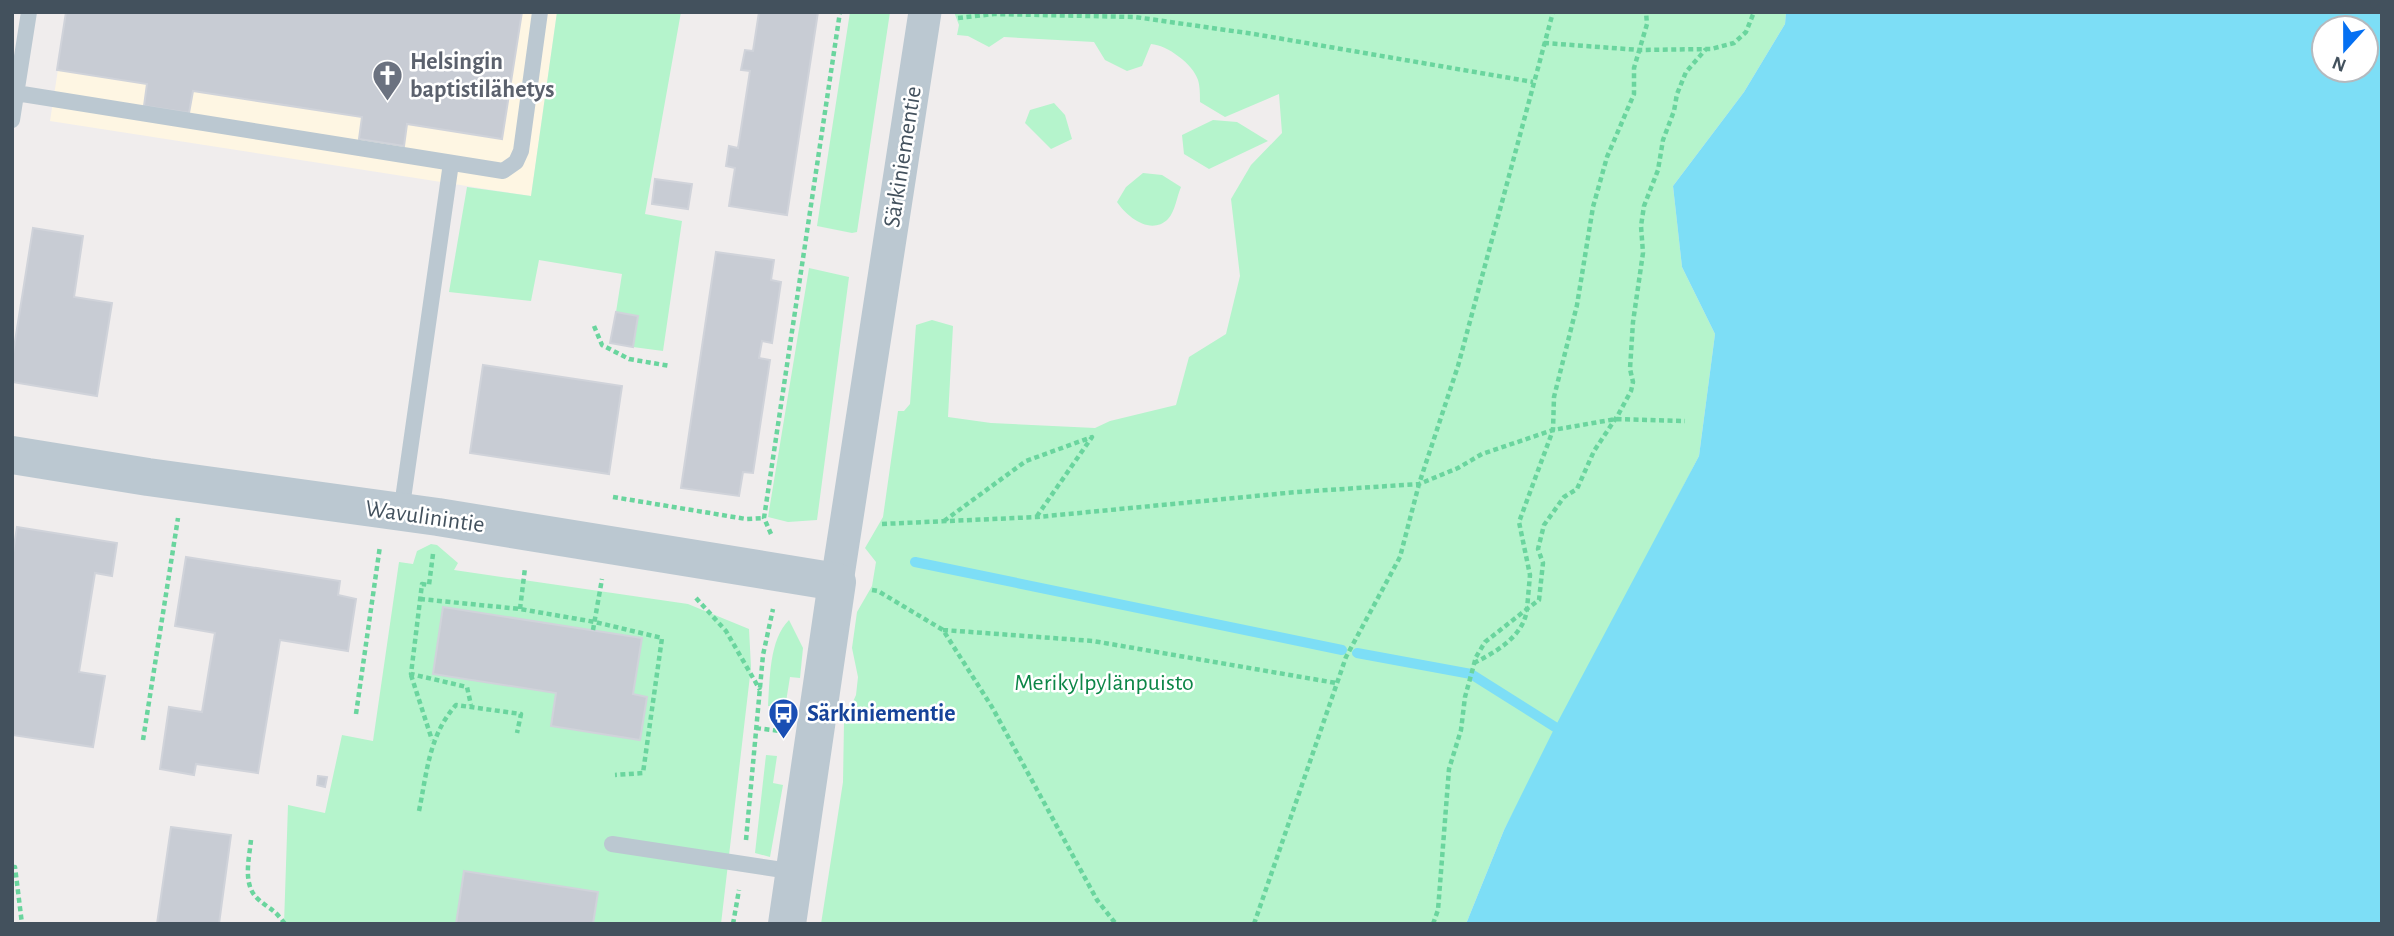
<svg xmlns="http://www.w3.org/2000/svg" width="2394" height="936" font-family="'Alegreya Sans',sans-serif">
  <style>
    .commercial { fill: #fef6e3 }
    .green { fill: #b5f4cc }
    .water { fill: #7ddef6; fill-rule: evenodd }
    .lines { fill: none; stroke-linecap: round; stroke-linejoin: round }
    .stream { stroke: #7ddef6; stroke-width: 10 }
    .building { fill: #c8ccd4; stroke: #d0d3da; stroke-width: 2 }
    .path { stroke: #6ad59e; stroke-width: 4.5; stroke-dasharray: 5 3.5; stroke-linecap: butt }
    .service { stroke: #bbc8d1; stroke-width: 16 }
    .minor { stroke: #bbc8d1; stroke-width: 33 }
    .tertiary { stroke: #bbc8d1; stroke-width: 38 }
    .labels { text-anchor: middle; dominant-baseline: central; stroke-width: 5; stroke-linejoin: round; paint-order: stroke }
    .worship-label { font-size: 24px; font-weight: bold; fill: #5b616d; stroke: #fff; text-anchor: start }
    .street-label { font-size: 24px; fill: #43515d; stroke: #fff }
    .park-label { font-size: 24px; fill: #0c8647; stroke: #fff }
    .transit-label { font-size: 24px; font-weight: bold; fill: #164399; stroke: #fff; text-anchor: start }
  </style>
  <rect width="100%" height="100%" fill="#f0eded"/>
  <path class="commercial" d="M67,12H557L531,196L50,121Z"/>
  <path class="green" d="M557,12H681L645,214L682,221L663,351L633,347L638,316L616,312L622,274L539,260L531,301L449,292L467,187L531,196Z
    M850,12H890L857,232L852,233L817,226Z
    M954,12H1786L1785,24L1744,92L1673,186L1682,267L1715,334L1699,456L1504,830L1466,924H821L843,782L844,722L856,695L858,677L852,648L857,612L872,586L876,562L865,548L883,517L898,411H904L910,404L916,325L932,320L953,326L948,417L991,423L1095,428L1110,421L1176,405L1189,357L1226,334L1240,276L1231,199L1251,165L1282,133L1279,94L1225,117L1200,102C1200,96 1200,86 1198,80C1193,64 1167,45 1151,44L1142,66L1127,71L1105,60L1094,42L1004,37L989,47L968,36L957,35L959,25Z
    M1054,103L1065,115L1072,139L1051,149L1025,123L1030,110Z
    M1213,120L1237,122L1268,141L1209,169L1184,154L1182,135Z
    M1143,173L1162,175L1181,187C1177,196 1175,212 1168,219C1151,236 1127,217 1117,202L1126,187Z
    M809,268L849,277L817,520L788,522L768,517Z
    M431,544L437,545L458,563L454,570L688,604L749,629L751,667L721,924H284L288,805L325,813L342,735L373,741L399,562L413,564L417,551Z
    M789,620L803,648L800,678L790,677L785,708L768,706C770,679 769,640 789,620Z
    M766,755L777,756L773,783L783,785L770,857L755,853Z"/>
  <path class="water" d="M1786,12H2382V924H1466L1504,830L1555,727L1699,456L1715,334L1682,267L1673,186L1744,92L1785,24ZM2324,28H2366V70H2324Z"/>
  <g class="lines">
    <path class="stream" d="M915,562L1342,650
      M1357,653L1471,674L1555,727"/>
  </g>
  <path class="building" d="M66,12H522L502,139L407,124L404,146L359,139L362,117L193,91L189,113L144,106L147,84L57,70Z
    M759,12H818L787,215L729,206L735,168L726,166L729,146L738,148L750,71L741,70L745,50L753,51Z
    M655,179L692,184L688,209L652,204Z
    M33,228L83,236L74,297L112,303L97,396L12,382V360Z
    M716,252L774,260L771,280L781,282L772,343L762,341L759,358L770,360L753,473L743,472L739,496L681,488Z
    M616,312L638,316L633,347L610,343Z
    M483,365L622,386L609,474L470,453Z
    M17,527L117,543L112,576L95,573L79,672L105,676L93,747L12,735V559Z
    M186,557L340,581L338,595L356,599L348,651L280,640L258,773L196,764L194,775L160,769L169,707L202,712L215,633L175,626Z
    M443,607L642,638L633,694L647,697L640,740L551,726L556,693L433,674Z
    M318,776L327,777L325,787L317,785Z
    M171,827L231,835L219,924H157Z
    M464,871L598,892L593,924H456Z"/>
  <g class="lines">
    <path class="path" d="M958,18L994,14L1135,17L1254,34L1533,82
      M1544,43L1640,50L1711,49L1734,43L1746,32L1754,12
      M594,326L602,345L629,359L670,366
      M613,497L746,519L764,518
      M944,521L1026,461L1092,437L1037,516
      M882,524L1037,517L1297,492L1419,484L1458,468L1482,454L1553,430L1616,419L1685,421
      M771,534L764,518L840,12
      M433,554L429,585L422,584L411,674L467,687L471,705
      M872,590L878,591L943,630L992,707L1097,900L1116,924
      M696,598L726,631L760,690
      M420,599L520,609L595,622L662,638L643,773L615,775
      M520,609L525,568
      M593,630L602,579
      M943,630L1093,641L1336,683
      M1474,663C1496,652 1524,636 1527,609L1539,600L1543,563L1538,549L1544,525L1564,497L1577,489L1594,451L1618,415L1631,391L1633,382L1630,369L1633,322L1643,253L1641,226L1644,206L1658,170L1663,140L1674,111L1677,94L1686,72L1706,49
      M411,675L432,740
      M356,714L380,546
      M756,728L780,731
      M143,740L178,518
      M419,811C427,772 429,735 456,705L521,714L517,733
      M251,840C249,860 242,886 259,900C272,911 274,909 285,924
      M746,840L763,655L773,609
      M12,867H15L22,924
      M733,924L739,890
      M1254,924L1346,657L1400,557L1419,484L1458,366L1553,12
      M1433,924L1438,910L1449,769L1461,730L1465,697L1476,657L1485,642L1527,609L1530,575L1519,522L1553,430L1554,397L1577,305L1593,207L1607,157L1634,94V68L1647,24L1646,12"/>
    <path class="service" d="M16,93L503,171L516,162L521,151L540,12
      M12,120L29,12
      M401,513L451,163
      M612,844L796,872"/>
    <path class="minor" d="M837,582L925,12"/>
    <path class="tertiary" d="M12,455L148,477L438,517L837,582L787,924"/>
  </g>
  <defs>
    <symbol id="church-pin" viewBox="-11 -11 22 30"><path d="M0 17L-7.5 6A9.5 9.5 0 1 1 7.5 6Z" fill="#6b7280" stroke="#fff"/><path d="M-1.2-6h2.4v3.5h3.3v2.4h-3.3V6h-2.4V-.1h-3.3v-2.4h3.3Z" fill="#fff"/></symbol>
    <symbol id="bus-pin" viewBox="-11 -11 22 30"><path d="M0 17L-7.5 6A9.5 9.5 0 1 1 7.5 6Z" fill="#1a4fb4" stroke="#fff"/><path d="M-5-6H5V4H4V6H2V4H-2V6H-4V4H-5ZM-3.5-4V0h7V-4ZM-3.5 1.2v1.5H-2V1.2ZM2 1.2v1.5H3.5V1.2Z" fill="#fff"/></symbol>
  </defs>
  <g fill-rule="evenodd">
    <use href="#church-pin" x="370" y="58" width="35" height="47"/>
    <use href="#bus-pin" x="766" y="696" width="35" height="47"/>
  </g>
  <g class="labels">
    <g class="worship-label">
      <text x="410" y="62">Helsingin<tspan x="410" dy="28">baptistilähetys</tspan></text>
    </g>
    <g class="street-label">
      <text transform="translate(903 157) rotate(-81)">Särkiniementie</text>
      <text transform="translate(425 517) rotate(8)">Wavulinintie</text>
    </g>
    <g class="park-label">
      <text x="1104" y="683">Merikylpylänpuisto</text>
    </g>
    <g class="transit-label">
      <text x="807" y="714">Särkiniementie</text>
    </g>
  </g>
  <rect width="2394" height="936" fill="none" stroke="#43515d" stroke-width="28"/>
  <g transform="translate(2345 49) rotate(201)"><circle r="33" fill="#ffffff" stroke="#b4b9be" stroke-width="2"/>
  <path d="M0-5L12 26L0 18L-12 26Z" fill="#0570f2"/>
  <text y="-10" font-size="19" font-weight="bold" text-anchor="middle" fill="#43515d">N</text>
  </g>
</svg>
